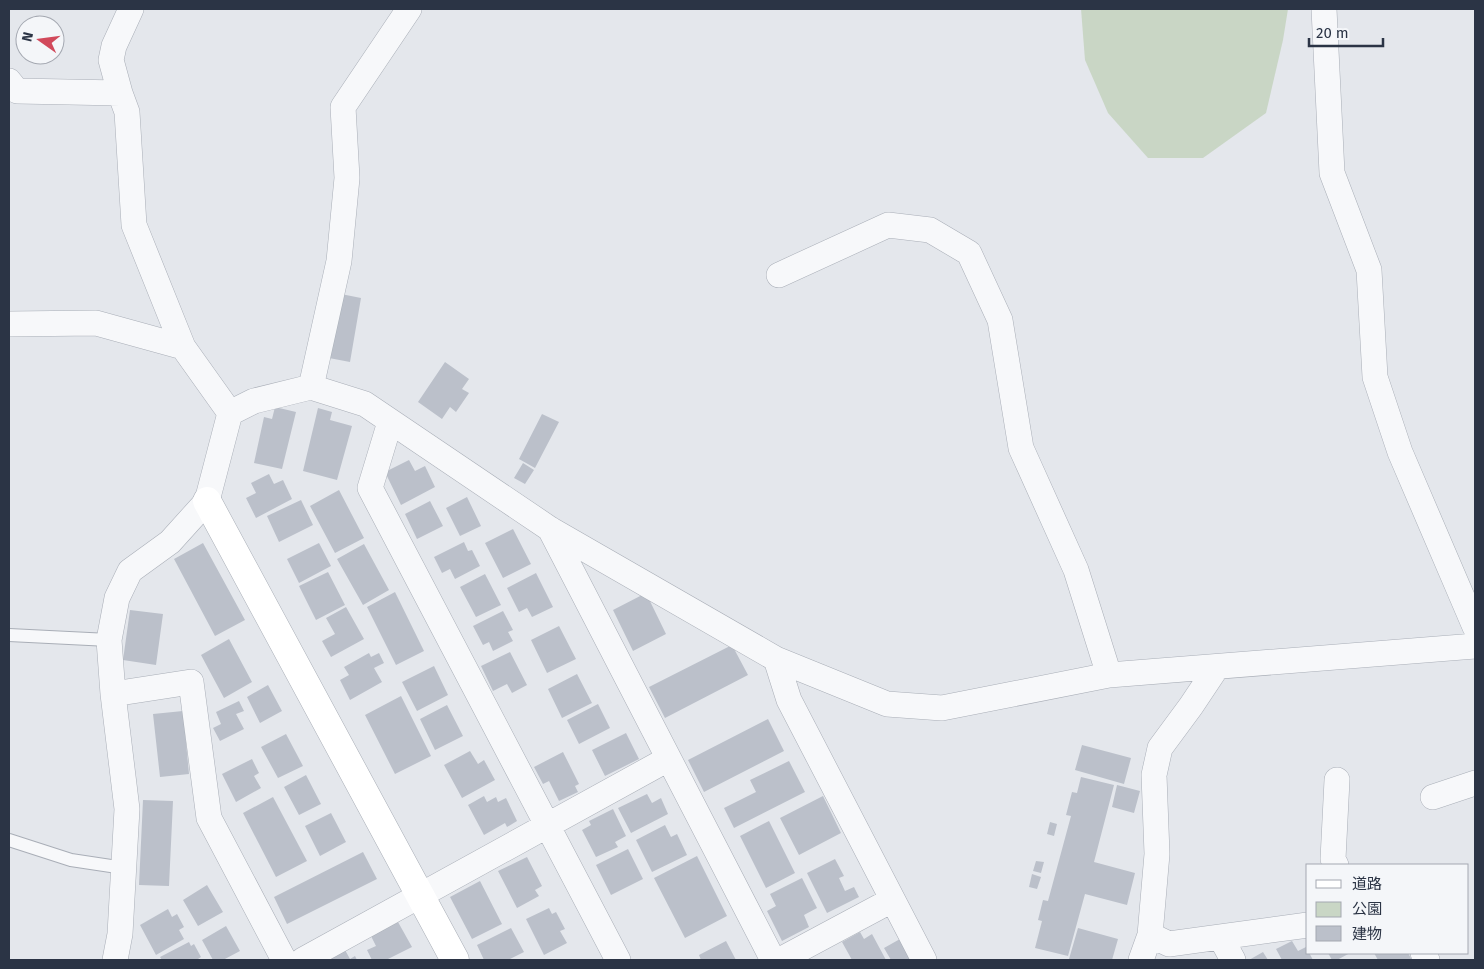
<svg xmlns="http://www.w3.org/2000/svg" width="1484" height="969" font-family="'Fira Sans','Noto Sans JP',sans-serif">
  <style>
    .green { fill: #c9d6c5 }
    .building { fill: #bbc0ca }
    .lines { fill: none; stroke-linecap: round; stroke-linejoin: round }
    .lane-casing { stroke: #a9aeb7; stroke-width: 14 }
    .street-casing { stroke: #a9aeb7; stroke-width: 26 }
    .secondary-casing { stroke: #a9aeb7; stroke-width: 29 }
    .lane { stroke: #f7f8fa; stroke-width: 12 }
    .street { stroke: #f7f8fa; stroke-width: 25 }
    .secondary { stroke: #fff; stroke-width: 28 }
  </style>
  <rect width="100%" height="100%" fill="#e4e7ec"/>
  <path class="green" d="M1081,9H1288L1283,40L1266,113L1203,158H1148L1108,113L1085,60Z"/>
  <path class="building" d="M341,294L361,298L350,362L329,358Z
    M445,362L469,379L462,389L469,393L456,412L450,407L442,419L418,402Z
    M275,407L296,412L282,469L254,463L264,417L272,419Z
    M318,408L332,412L330,420L352,426L337,480L303,471Z
    M542,414L559,422L535,468L519,459Z
    M409,460L415,471L425,466L435,487L401,505L385,472Z
    M523,463L534,470L525,484L514,478Z
    M269,474L274,484L283,480L292,499L256,518L246,498L256,493L251,483Z
    M339,490L364,538L335,553L310,506Z
    M467,497L481,526L460,536L446,508Z
    M301,500L313,525L279,542L267,516Z
    M430,501L443,526L417,539L405,514Z
    M513,529L531,564L503,578L485,543Z
    M464,542L468,551L472,550L480,566L455,579L450,569L442,573L434,557Z
    M203,543L245,620L215,636L174,559Z
    M319,543L331,566L299,583L287,559Z
    M364,544L389,590L363,605L337,559Z
    M328,572L345,605L316,620L299,586Z
    M536,573L553,607L532,617L527,608L519,612L507,588Z
    M485,574L501,605L476,617L460,587Z
    M395,592L424,651L396,665L367,607Z
    M646,593L666,634L633,651L613,610Z
    M346,607L364,639L331,657L322,641L335,634L326,618Z
    M130,610L163,614L156,665L123,660Z
    M503,611L513,630L508,632L513,641L493,651L489,642L483,645L473,626Z
    M559,626L576,659L547,673L531,640Z
    M229,639L252,682L224,698L201,655Z
    M732,645L748,675L665,718L649,687Z
    M510,652L527,685L512,693L507,684L493,691L481,666Z
    M369,653L371,657L379,653L384,663L374,668L382,682L350,700L340,680L349,675L344,667Z
    M434,666L448,695L417,711L402,682Z
    M577,674L592,703L562,718L548,689Z
    M268,685L282,711L260,723L247,697Z
    M401,696L431,756L395,774L365,715Z
    M239,701L244,711L236,714L244,729L220,741L213,728L221,724L216,712Z
    M598,704L610,728L579,744L567,720Z
    M447,705L463,736L435,750L420,719Z
    M183,711L189,774L160,777L153,714Z
    M768,719L784,751L704,792L688,760Z
    M626,733L639,759L605,776L592,750Z
    M286,734L303,766L278,778L261,747Z
    M1082,745L1131,758L1124,784L1075,770Z
    M470,751L478,764L484,760L495,780L462,798L444,765Z
    M563,752L579,784L575,786L578,792L559,801L549,781L543,784L534,767Z
    M252,759L259,773L254,776L261,788L236,802L222,774Z
    M789,761L805,792L734,828L724,808L756,792L750,780Z
    M306,775L321,804L299,815L284,787Z
    M1081,777L1114,785L1094,862L1135,873L1127,905L1085,894L1068,956L1035,948L1042,921L1038,920L1043,900L1048,901L1071,816L1066,815L1072,792L1077,793Z
    M1117,785L1140,791L1134,813L1112,807Z
    M647,794L652,803L661,798L668,814L631,833L618,808Z
    M484,796L487,802L496,797L498,802L506,798L517,821L507,827L505,823L484,835L468,805Z
    M823,796L841,833L799,855L780,818Z
    M273,797L307,861L276,877L243,813Z
    M143,800L173,801L169,886L139,885Z
    M613,809L626,836L615,842L618,847L596,857L582,830L591,825L589,821Z
    M331,813L346,842L320,856L305,826Z
    M769,821L795,873L766,888L740,836Z
    M1050,822L1057,824L1054,836L1047,834Z
    M665,825L671,837L677,834L687,855L652,872L636,840Z
    M628,849L643,879L611,895L596,865Z
    M363,852L377,879L287,924L274,897Z
    M697,856L727,916L685,938L654,878Z
    M527,857L542,886L535,890L539,896L517,908L498,871Z
    M835,859L844,876L839,878L845,891L854,887L859,897L827,913L807,873Z
    M1036,861L1044,862L1041,873L1033,871Z
    M1032,874L1041,877L1037,889L1029,887Z
    M802,878L817,908L804,915L809,927L782,941L767,911L776,906L770,894Z
    M480,881L502,924L472,939L450,897Z
    M207,885L223,912L198,926L183,900Z
    M549,908L552,914L556,912L565,929L560,931L567,943L544,955L526,919Z
    M168,909L172,917L177,914L184,927L179,930L184,939L156,955L140,925Z
    M398,922L412,947L386,960H372L367,950L376,946L371,936Z
    M226,926L240,951L223,960H213L202,940Z
    M511,928L524,952L508,960H484L477,945Z
    M1078,928L1118,939L1112,960L1069,959Z
    M860,932L864,939L872,934L886,960H852L842,942Z
    M900,939L911,960H891L884,948Z
    M726,941L736,960H701L699,955Z
    M1292,941L1298,951L1306,947L1313,960H1282L1276,949Z
    M189,942L191,946L194,944L201,957L198,959L199,960H162L160,957Z
    M345,950L350,959L355,956L357,960H324Z
    M1263,952L1268,960H1249Z
    M1328,953H1350L1337,960H1332Z
    M1374,953H1408L1412,960H1378Z"/>
  <g class="lines">
    <defs>
      <path id="lane" d="M9,635L109,640
        M9,840L71,860L124,868"/>
      <path id="street" d="M131,9L114,46L111,60L120,93L127,112L134,225L183,347L230,413
        M1324,9L1332,173L1369,270L1375,377L1400,452L1475,627
        M9,81L17,91L120,93
        M779,275L888,225L930,230L969,253L1000,320L1021,448L1076,570L1109,675
        M9,324L96,323L183,347
        M311,387L339,261L347,178L343,107L409,9
        M390,422L370,488L618,960
        M550,529L773,960
        M776,659L789,700L924,960
        M113,694L191,682L209,818L284,960
        M1433,797L1475,783
        M1336,865L1333,859L1337,780
        M1150,935L1169,944L1308,925
        M1221,938L1233,960
        M1423,953L1427,960
        M115,960L120,934L127,809L113,694L109,640L117,598L130,571L170,542L207,501L230,413L254,401L311,387L365,404L550,529L776,659L887,704L942,708L1109,675L1475,646
        M303,960L668,759
        M780,960L892,900
        M1141,960L1150,935L1157,854L1154,775L1160,748L1191,706L1217,667"/>
      <path id="secondary" d="M207,501L455,960"/>
    </defs>
    <use href="#lane" class="lane-casing"/>
    <use href="#street" class="street-casing"/>
    <use href="#secondary" class="secondary-casing"/>
    <use href="#lane" class="lane"/>
    <use href="#street" class="street"/>
    <use href="#secondary" class="secondary"/>
  </g>
  <rect width="1484" height="969" fill="none" stroke="#2b3445" stroke-width="20"/>
  <rect x="1306" y="864" width="162" height="90" fill="#f4f6f9" stroke="#a4a8b1"/>
  <rect x="1316" y="880" width="25" height="8" fill="#ffffff" stroke="#a4a8b1"/>
  <text x="1352" y="889" font-size="15" fill="#2b3445">道路</text>
  <rect x="1316" y="902" width="25" height="15" fill="#c9d6c5" stroke="#a4a8b1"/>
  <text x="1352" y="914" font-size="15" fill="#2b3445">公園</text>
  <rect x="1316" y="926" width="25" height="15" fill="#bbc0ca" stroke="#a4a8b1"/>
  <text x="1352" y="939" font-size="15" fill="#2b3445">建物</text>
  <g transform="translate(40 40) rotate(284)"><circle r="24" fill="#f4f6f9" stroke="#a4a8b1"/>
  <path d="M0-4L9 19L0 12L-9 19Z" fill="#d1495b"/>
  <text y="-8" font-size="14" font-weight="bold" text-anchor="middle" fill="#2b3445">N</text>
  </g>
  <path d="M1309 38v8h74v-8" fill="none" stroke="#2b3445" stroke-width="2.5"/>
  <text x="1316" y="38" font-size="15" fill="#2b3445" stroke="#f4f6f9" stroke-width="4" paint-order="stroke">20 m</text>
</svg>
